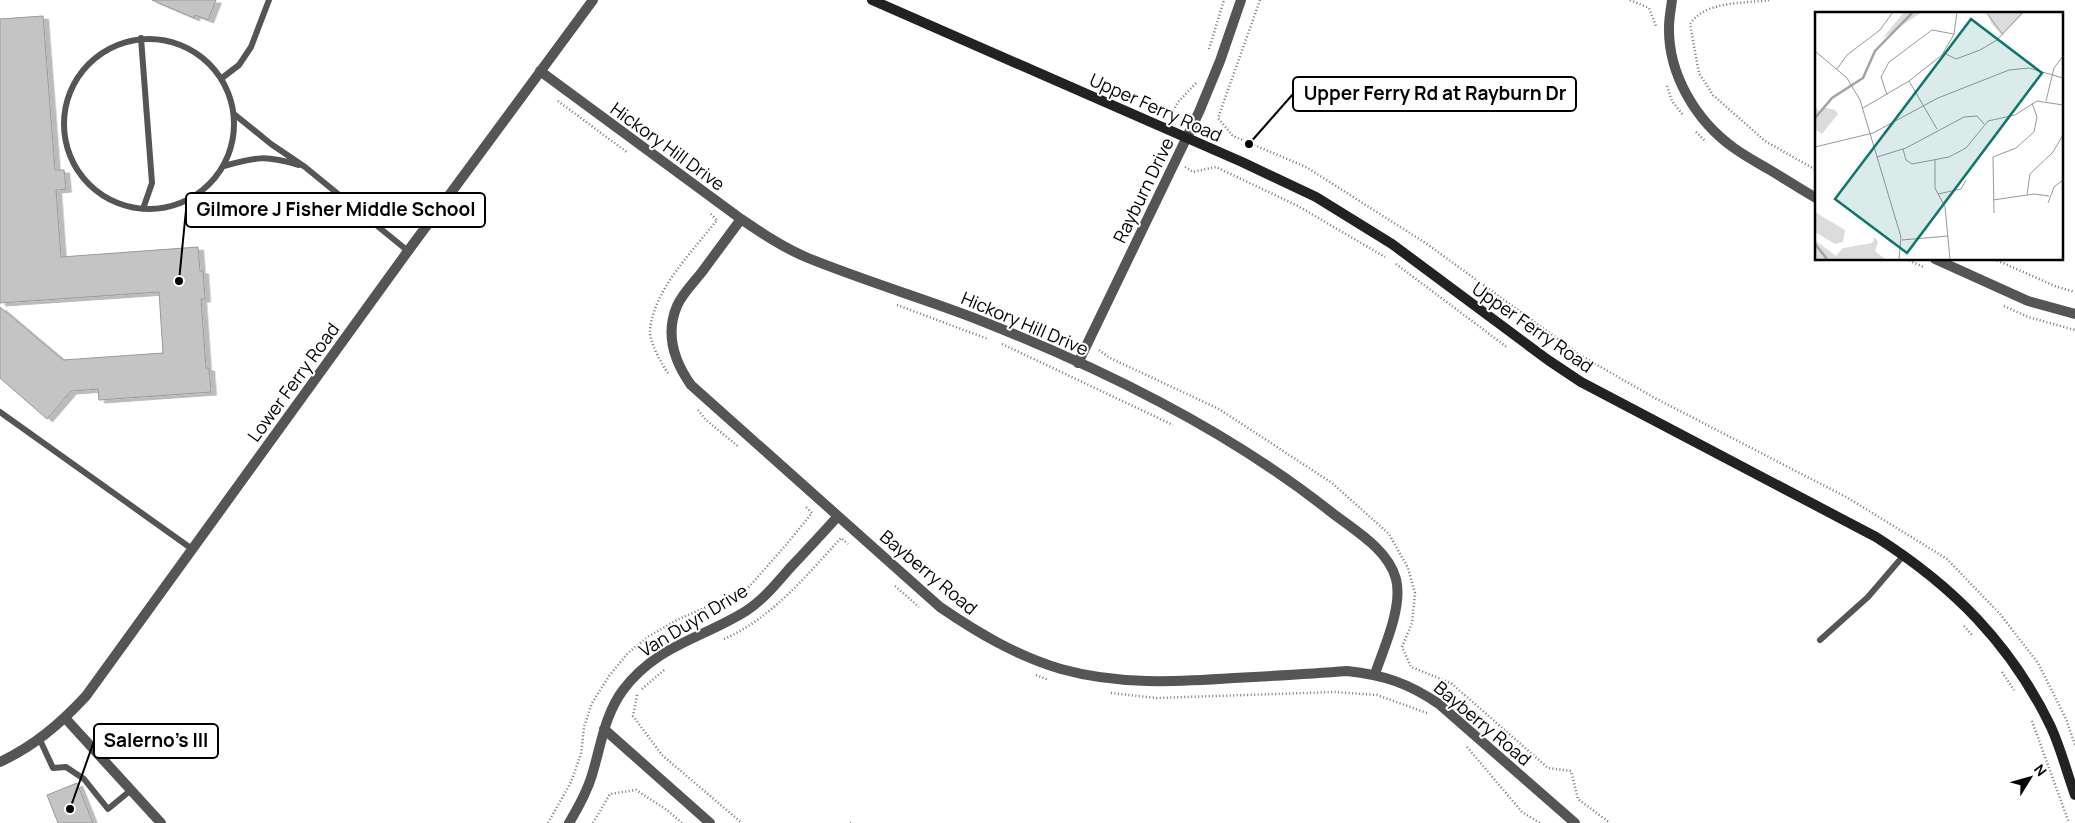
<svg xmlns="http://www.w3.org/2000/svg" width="2075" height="823" font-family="Manrope,sans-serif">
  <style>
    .building { fill: #c4c4c4; stroke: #999; filter: url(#shadow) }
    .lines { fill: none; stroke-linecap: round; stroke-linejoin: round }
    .path { stroke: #777; stroke-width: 2.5; stroke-dasharray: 1 2.5; stroke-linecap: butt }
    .service { stroke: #555; stroke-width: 6 }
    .minor { stroke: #555; stroke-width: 10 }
    .tertiary { stroke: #555; stroke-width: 10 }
    .secondary { stroke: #222; stroke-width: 10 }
    .labels { text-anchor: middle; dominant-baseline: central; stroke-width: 4; stroke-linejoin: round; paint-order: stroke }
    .street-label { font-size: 18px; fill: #000; stroke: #fff }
    .inset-river { fill: none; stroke: #a3a3a3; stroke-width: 2.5 }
    .inset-road { fill: none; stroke: #999; stroke-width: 1 }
    .view { fill: #0f766e; fill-opacity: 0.15; stroke: #0f766e; stroke-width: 2.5 }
    .inset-edge { fill: none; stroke: #000; stroke-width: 2.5 }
    .leader { fill: none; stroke: #000; stroke-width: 2 }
    .callout-dot { fill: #000; stroke: #fff; stroke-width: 2 }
    .callout { fill: #fff; stroke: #000; stroke-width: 2 }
    .callout-label { font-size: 19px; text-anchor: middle; font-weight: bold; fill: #000 }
  </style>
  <defs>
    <filter id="shadow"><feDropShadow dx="5.5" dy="3" stdDeviation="0" flood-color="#0004"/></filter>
  </defs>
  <rect width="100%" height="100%" fill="#fff"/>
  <path class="building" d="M152,0H216L208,20L195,15L194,18Z
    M43,16L55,170H64L66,189L56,190L61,257L198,247L200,271H203L205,299H201L206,368H209L211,392L99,400L98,389L71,391L47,419L0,378V307L63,360L163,353L159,292L0,303V19Z
    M77,783L93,823H58L47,795Z"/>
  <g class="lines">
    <path class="path" d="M1260,0L1218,118L1233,136L1306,167L1427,244L1580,355L1653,397L1848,498L1947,559L2000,614L2038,663L2066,719L2075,745
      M1630,0L1649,8L1656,26
      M1769,0C1744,4 1706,0 1690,24L1699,73L1713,95L1765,141L1816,170
      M1209,49L1224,0
      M1667,86L1672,101L1683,115
      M558,101L628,153
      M1170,117L1178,102L1197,82
      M1696,132L1706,142
      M1157,155L1165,157
      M1185,167L1193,172L1216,167L1298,206L1385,257
      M1906,259L1925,268
      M1994,259L2055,286L2075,292
      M1396,264L1508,348
      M897,305L988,339
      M2004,306L2028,317L2075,330
      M1002,344L1173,425
      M1099,350L1110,358L1219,409L1332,483L1389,534L1408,568L1415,593L1412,623L1402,647L1411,667L1451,683L1548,768L1571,771L1578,799L1610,823
      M668,373C662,365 649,341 650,331C653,290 693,251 717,220L709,212
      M698,410L706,420L739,447
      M895,586L919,607
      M1964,626L1972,635
      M724,639C772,618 806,576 841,538L848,544
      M2002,672L2014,690
      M1036,675L1049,680
      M642,689L664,670
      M1111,693L1157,698L1334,692L1377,695L1427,713
      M637,695L633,716L662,755L742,823
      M2032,721L2069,823
      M1467,747L1522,812L1540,823
      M548,823L571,782L581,754L584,727L592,703L609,676L628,653L649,636L679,619L747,589L786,545L812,513L806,507
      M593,823L610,794L636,790L667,810L682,823
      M850,823H851"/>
    <path class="service" d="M141,38L152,183L143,209
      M64 124a85 85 0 1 1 170 0a85 85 0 1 1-170 0Z
      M222,78L239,65L251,47L269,0
      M234,114L271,144L305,167L408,251
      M224,166C257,157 265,155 299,165
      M0,412L192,549
      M1820,640L1868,597L1904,555
      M40,740L53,768L66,767L84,779L108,809L131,790"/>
    <path class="minor" d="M1672,0C1671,9 1669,18 1669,27C1668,74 1696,121 1734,148C1745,156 1758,163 1770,170C1785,179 1800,189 1816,198
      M540,71L741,219C763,234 784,248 808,258C862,280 919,297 974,318C1099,367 1225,428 1331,512C1354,530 1388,549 1396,579C1403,607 1384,647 1375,674
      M741,219C728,237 715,254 702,272C694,282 682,294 677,306C665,334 674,361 691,385L940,607C978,633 1017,656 1061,669C1118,685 1175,682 1234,678C1272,676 1309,674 1347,671C1384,675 1408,683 1439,704L1575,823
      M1935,259L2028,301L2075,314
      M1078,363L1199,112L1220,61L1241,0
      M66,719L161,823
      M604,729L710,823
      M569,823C578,808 587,792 592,775C601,746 604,716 623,690C657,645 701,639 746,611C763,600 776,584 789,569C806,551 822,534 838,516"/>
    <path class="tertiary" d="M0,762C34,746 60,724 86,696L408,251L593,0"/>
    <path class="secondary" d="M872,0L1242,162L1316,197L1392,244L1548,360L1581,382L1876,537C1953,586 2011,644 2051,727C2061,749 2067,773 2075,795"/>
  </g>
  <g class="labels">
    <g class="street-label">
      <text transform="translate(1156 107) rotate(24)">Upper Ferry Road</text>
      <text transform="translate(668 146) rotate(36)">Hickory Hill Drive</text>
      <text transform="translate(1143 190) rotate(-64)">Rayburn Drive</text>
      <text transform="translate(1025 323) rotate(23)">Hickory Hill Drive</text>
      <text transform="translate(1533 327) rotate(35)">Upper Ferry Road</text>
      <text transform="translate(293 382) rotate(-54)">Lower Ferry Road</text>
      <text transform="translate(929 572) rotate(40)">Bayberry Road</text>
      <text transform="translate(693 620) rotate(-31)">Van Duyn Drive</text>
      <text transform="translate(1483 723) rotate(40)">Bayberry Road</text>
    </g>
  </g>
  <g transform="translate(1815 12)">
    <rect width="248" height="248" fill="#fff"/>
    <path d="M89,0H107L67,27ZM173,0H210L187,23L176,11ZM0,95L4,99L8,95L20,98L23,102L7,122L0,117ZM0,200L30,218L28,230L20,232L0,220ZM60,225L63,230L60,239L70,247H0V228L21,244L28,236L57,231Z" fill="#dcdcdc"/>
    <path class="inset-river" d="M0,106L17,86L48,66L60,39L98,0M0,232L12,247"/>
    <path class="inset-road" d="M171,0L188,23M0,39L32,66L45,88L86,225L84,247M129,41L141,47L165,38L182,28L208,0M22,57L32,43L65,18L78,0M94,69L122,117M72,83L66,65L74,50L117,18L139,22M231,89L239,56L248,44M48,96L94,69L127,43L139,22L142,0M0,135L58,121L123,86L194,58L214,56L248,66M88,137L91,148L97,152L134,145L151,136L173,109L200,103L222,89L248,93M62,145L91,136L149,105L162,104L169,112M120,148V176L130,195L135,247M123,182L146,177L151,168M212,183L215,162L238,140L248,123M178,188L219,182L234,184M233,191L239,175L248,168M179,201L178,145L201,136L219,120L222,105L217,91M87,228L133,224"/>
    <path class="view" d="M156,7L227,61L92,241L20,187Z"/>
    <rect width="248" height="248" class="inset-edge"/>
  </g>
  <path class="leader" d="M1249 144L1293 94M179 281L186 210M70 809L94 741"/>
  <g class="callout-dot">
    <circle cx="1249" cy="144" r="5"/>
    <circle cx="179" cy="281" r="5"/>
    <circle cx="70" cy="809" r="5"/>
  </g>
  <g class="callout">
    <rect x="1293" y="77" width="283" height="34" rx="5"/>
    <rect x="186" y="193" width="299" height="34" rx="5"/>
    <rect x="94" y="724" width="124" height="34" rx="5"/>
  </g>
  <g class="callout-label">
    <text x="1435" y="100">Upper Ferry Rd at Rayburn Dr</text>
    <text x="336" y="216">Gilmore J Fisher Middle School</text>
    <text x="156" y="747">Salerno's III</text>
  </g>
  <g transform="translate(2030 778) rotate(53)" stroke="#ffffff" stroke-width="4" paint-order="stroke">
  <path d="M0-4L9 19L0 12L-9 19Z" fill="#000000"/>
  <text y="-8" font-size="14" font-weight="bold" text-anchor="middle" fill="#000000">N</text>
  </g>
</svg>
